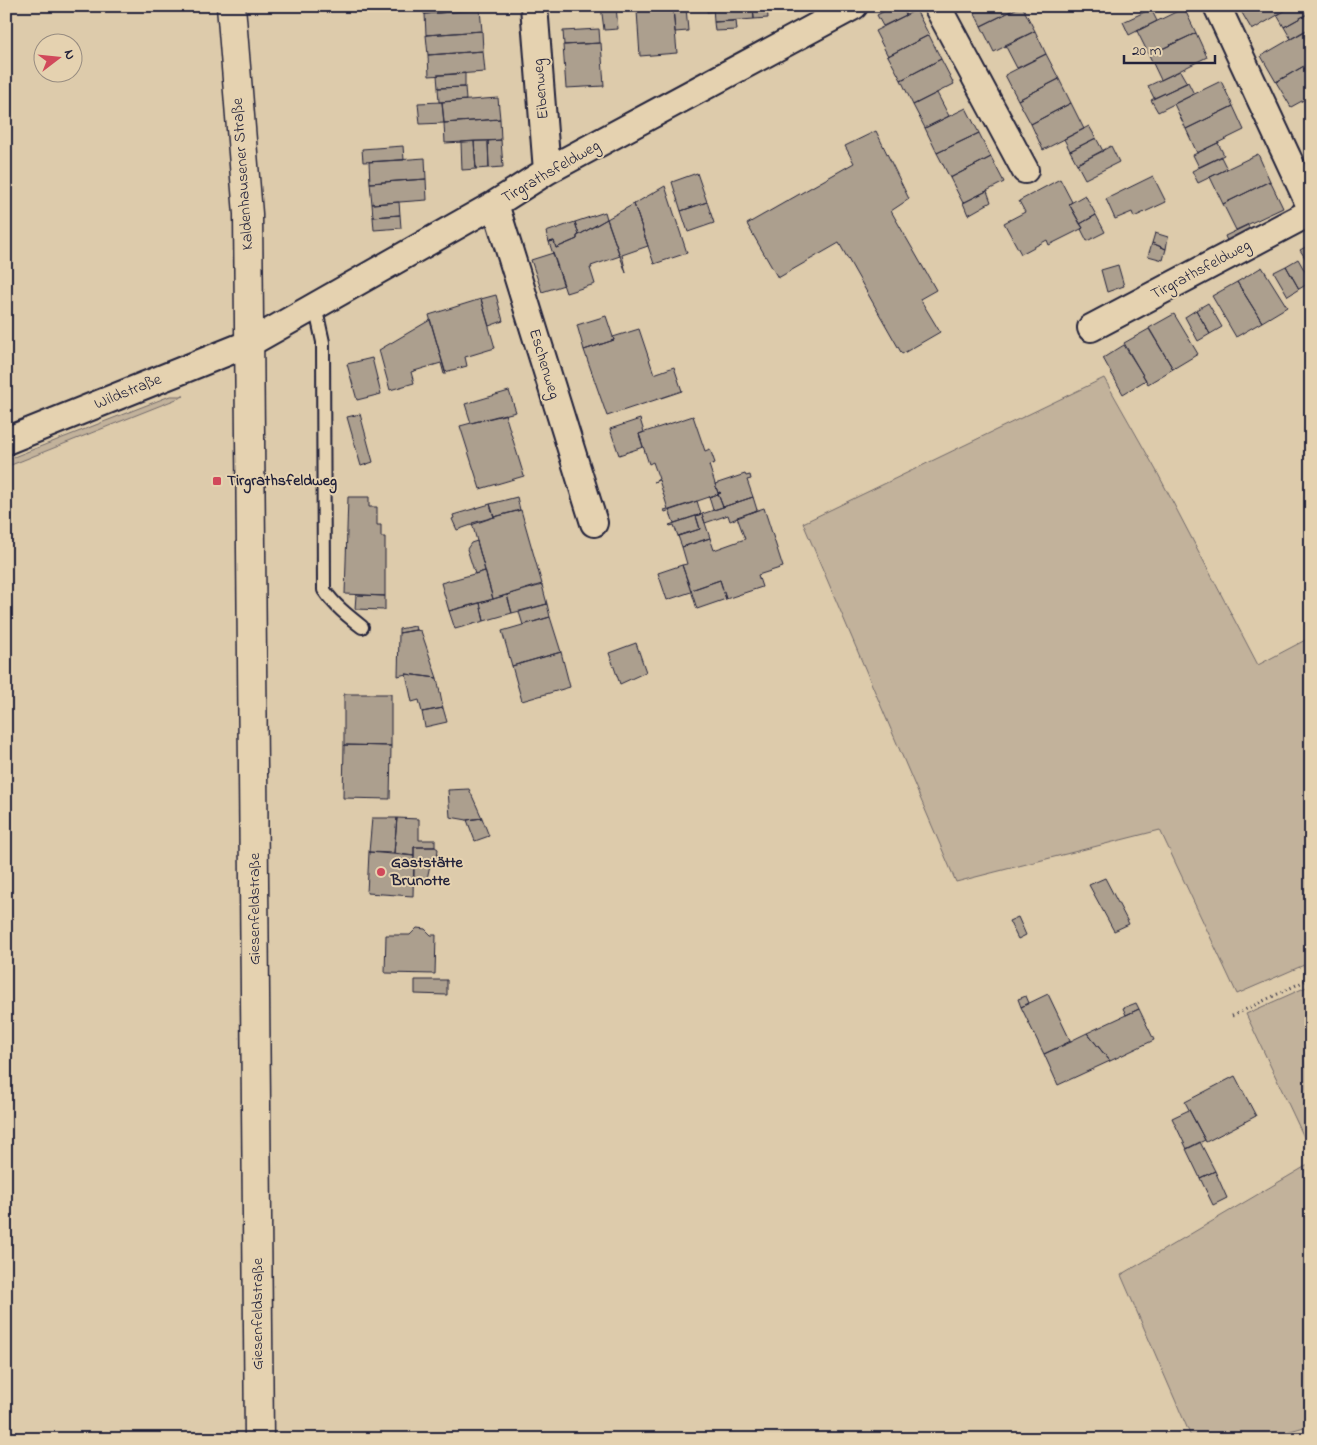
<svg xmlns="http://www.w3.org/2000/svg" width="1317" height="1445" font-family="'Indie Flower',sans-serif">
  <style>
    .green { fill: #c2b29b; stroke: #726a6b }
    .building { fill: #ac9f8e; stroke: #22223b }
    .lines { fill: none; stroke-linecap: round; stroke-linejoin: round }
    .lane-casing { stroke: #22223b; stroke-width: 16 }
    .street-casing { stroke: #22223b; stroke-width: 30 }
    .secondary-casing { stroke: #22223b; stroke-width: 31 }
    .path { stroke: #22223b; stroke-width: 3; stroke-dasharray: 1 4; stroke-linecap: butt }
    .lane { stroke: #e5d2b0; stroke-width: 12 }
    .street { stroke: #e5d2b0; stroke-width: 26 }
    .secondary { stroke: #e5d2b0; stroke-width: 28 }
    .poi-dot { fill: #d1495b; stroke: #e5d2b0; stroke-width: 2 }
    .labels { text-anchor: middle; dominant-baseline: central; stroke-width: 4; stroke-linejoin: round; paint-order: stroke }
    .street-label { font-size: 16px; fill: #22223b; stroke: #e5d2b0 }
    .poi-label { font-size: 16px; font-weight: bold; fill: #22223b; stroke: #e5d2b0; text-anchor: start }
  </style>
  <rect width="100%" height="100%" fill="#ddcbab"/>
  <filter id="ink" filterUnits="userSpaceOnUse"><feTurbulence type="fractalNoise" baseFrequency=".02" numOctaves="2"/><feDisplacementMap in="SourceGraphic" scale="10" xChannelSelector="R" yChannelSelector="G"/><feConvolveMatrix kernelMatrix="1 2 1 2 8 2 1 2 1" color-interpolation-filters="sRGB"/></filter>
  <g filter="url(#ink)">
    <path class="green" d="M1104,378L1156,470L1258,665L1311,637V962L1237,994L1160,830L956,882L803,523Z
      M170,396H184L6,467V460Z
      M1311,985V1152L1246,1014Z
      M1311,1163V1425L1263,1439H1192L1121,1275Z"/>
    <path class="building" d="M423,6H451V12L424,14Z
      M601,6H616L618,29L604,30Z
      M707,6H713L714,11L707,12Z
      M713,6H753L754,19L714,22Z
      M753,6H767L768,18L754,19Z
      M894,6H901L906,15L883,26L877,15Z
      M971,6H1021L981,26Z
      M1022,6L1035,31L994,52L981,26Z
      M1238,6H1293L1252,30Z
      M1293,6H1309L1311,12L1284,27L1277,15Z
      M686,7L688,31L675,32L673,8Z
      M673,8L677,53L640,56L637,11Z
      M1184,8L1196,33L1149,55L1137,31Z
      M1151,9L1157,21L1129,35L1123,22Z
      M480,10L482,31L426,35L425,14Z
      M916,10L929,35L888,56L875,31Z
      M1311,12V28L1291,39L1284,27Z
      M736,21L737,30L715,31L714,22Z
      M599,29L600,43L564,45L563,31Z
      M1306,30L1311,38V62L1276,82L1261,56Z
      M482,31L483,51L428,55L426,35Z
      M1035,31L1046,54L1017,68L1005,45Z
      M1196,33L1207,57L1161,80L1149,55Z
      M929,35L941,59L901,80L888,56Z
      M601,43L604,86L566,88L563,45Z
      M483,51L485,72L429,76L428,55Z
      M1046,54L1059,79L1018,100L1005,75Z
      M941,59L954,84L913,105L901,80Z
      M1311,62V96L1291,107L1276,82Z
      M1180,71L1187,83L1154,98L1148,86Z
      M465,73V87L438,88L437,75Z
      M1059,79L1071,103L1031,124L1018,100Z
      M1221,81L1233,106L1186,129L1174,104Z
      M1188,82L1194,94L1158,112L1151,100Z
      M465,87L466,100L439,102L438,88Z
      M937,93L949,116L925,128L913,105Z
      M498,98L500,119L444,123L442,102Z
      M442,102L444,123L420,124L418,103Z
      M1071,103L1084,129L1043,150L1031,124Z
      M1233,106L1244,130L1197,153L1186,129Z
      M966,108L979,133L937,153L925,128Z
      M500,119L501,140L445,143L444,123Z
      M1089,126L1096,138L1070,151L1064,139Z
      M876,131L909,199L891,211L936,290L920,299L940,332L902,354L839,243L778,278L747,224L854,163L845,146Z
      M979,133L991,157L950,178L937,153Z
      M1096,138L1103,151L1077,164L1070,151Z
      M501,140L503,167L489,168L488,141Z
      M474,141L476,169L462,170L461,142Z
      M474,141H488L489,168L476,169Z
      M1218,143L1224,155L1199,167L1193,155Z
      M403,146L404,160L363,162L362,149Z
      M1111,146L1119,162L1085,179L1077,164Z
      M1258,154L1270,181L1223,204L1210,177Z
      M991,157L1004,182L963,203L950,178Z
      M1221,157L1227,169L1198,183L1192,171Z
      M425,158L426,179L370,183L369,162Z
      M697,173L707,202L681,211L672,182Z
      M1153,176L1166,202L1134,217L1132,212L1115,219L1106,199Z
      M426,179L427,200L372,204L370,183Z
      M1060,179L1072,202L1069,204L1083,228L1049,245L1047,240L1021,254L1004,223L1025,212L1019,201Z
      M1270,181L1283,208L1236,230L1223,204Z
      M665,186L687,253L654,264L634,204Z
      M987,191L991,202L968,215L963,203Z
      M1085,195L1096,215L1080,224L1069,204Z
      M399,202L400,215L373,217L372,204Z
      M707,202L714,223L688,232L681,211Z
      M634,204L648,246L622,255L626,273L607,219Z
      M605,212L607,219L579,235L575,222Z
      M400,215L401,228L374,230L373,217Z
      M1096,215L1105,232L1087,241L1081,229L1083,228L1080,224Z
      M607,219L620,256L591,266L592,268H590L595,284L566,293L549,242L554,241L556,248L577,239V236Z
      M575,222L579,235L577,236V239L556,248L554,241L549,242L546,232Z
      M1248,225L1254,237L1230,248L1225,236Z
      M1155,233L1168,237L1166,249L1152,243Z
      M1152,243L1166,249L1163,260L1148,256Z
      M1311,244V267L1300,250Z
      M553,253L564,285L542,292L531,260Z
      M1298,259L1311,282L1299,289L1286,266Z
      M1118,265L1124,286L1107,292L1101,270Z
      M1286,266L1299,289L1288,296L1274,272Z
      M1262,267L1287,307L1262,322L1237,282Z
      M1237,282L1262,322L1236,337L1212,296Z
      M496,295L503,321L489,326L481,299Z
      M481,299L495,348L465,357L467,366L445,372L429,315Z
      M1208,303L1222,327L1210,334L1196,310Z
      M1196,310L1210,334L1198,341L1185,317Z
      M1174,314L1198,354L1173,369L1149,328Z
      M606,316L614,340L584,350L577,325Z
      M430,320L446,374H444L441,363L411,372L414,383L390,390L379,350Z
      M639,329L654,374L674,367L682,391L607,416L584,350L614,340L613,337Z
      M1149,329L1173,369L1148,384L1124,343Z
      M1124,345L1146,380L1123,394L1103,358Z
      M372,358L381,394L357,400L347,364Z
      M509,391L516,412L471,423L465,404Z
      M360,414L373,462L361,466L347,417Z
      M505,414L524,476L480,489L460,426Z
      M693,416L705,451L710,449L715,463L709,465L718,493L720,492L721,493L665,512L664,510L668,509L659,480L654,482L659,479L653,462L649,464L639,434Z
      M640,419L644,432L639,434L643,447L619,455L610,429Z
      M745,474L746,476L750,475L751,479L747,480L753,497L723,507L718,494L721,493L720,492L718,493L715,484Z
      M718,494L723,507L713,510L709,497Z
      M348,497H369V507H377V525H381V537H385V596L345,594Z
      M517,497L520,510L494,517L490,504Z
      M753,497L757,510L730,521L728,515L705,523L702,514Z
      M697,501L701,514L674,523L669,510Z
      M490,504L494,517L457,530L452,519L454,518L453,515Z
      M764,508L783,567L758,575L762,587L726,599L720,580L691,590L682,565L687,564L682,547L710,538L714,550L745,539L737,517Z
      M521,510L542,584L493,599L472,523Z
      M702,514L710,538L682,547L678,536L700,529L696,516Z
      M696,516L700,529L678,536L674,525L670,526L669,525Z
      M477,541L485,571L475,574L467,549L471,543Z
      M682,565L691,592L667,600L658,573Z
      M485,571L493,599L449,611L441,583Z
      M720,580L726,599L697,609L691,590Z
      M542,585L547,604L512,613L507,595Z
      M356,595L385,596V610L355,609Z
      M507,595L512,613L484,621L480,603Z
      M480,603L484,621L455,629L449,611Z
      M547,604L550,617L523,625L519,612Z
      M550,617L561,652L512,666L502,631Z
      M415,626L416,630L399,633V629Z
      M416,630L421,631L437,678L406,674L398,676L399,633Z
      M636,643L646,672L620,684L609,653Z
      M561,652L570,687L522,701L512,666Z
      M406,674L437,678L443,708L422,712L419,700L412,702Z
      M344,694H391V746L344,745Z
      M443,708L447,722L425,727L422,712Z
      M344,745L391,746L390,799L343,798Z
      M469,789L482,818L467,820L450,817L448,790Z
      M372,818H397L394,853L369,852Z
      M397,818L419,819V840H435V847H414V856L394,853Z
      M482,818L489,836L475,841L467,820Z
      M414,847H435L438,849L436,866L430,865L427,879L422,882H414Z
      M369,852L414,856L413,896L367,893Z
      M1105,878L1129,924L1114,931L1089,885Z
      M1018,917L1026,935L1018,939L1009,921Z
      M417,928L425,929L431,935H436L435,974L385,973L386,935H410Z
      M415,980H447V995L415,994Z
      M1048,994L1071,1042L1044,1054L1021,1007Z
      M1026,996L1029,1003L1021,1007L1018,999Z
      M1136,1003L1139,1009L1126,1015L1123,1008Z
      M1139,1009L1154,1040L1110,1061L1087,1033Z
      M1087,1033L1110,1061L1058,1085L1044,1054Z
      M1235,1076L1256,1116L1206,1142L1185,1102Z
      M1189,1110L1205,1140L1187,1149L1172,1118Z
      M1200,1142L1215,1171L1200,1178L1186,1149Z
      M1215,1171L1227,1198L1213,1205L1200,1178Z"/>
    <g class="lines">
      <defs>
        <path id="lane" d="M315,306L323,342L324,590C334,605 348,616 362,627"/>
        <path id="street" d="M534,6L547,171
          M937,6L1025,170
          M1217,6L1311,208
          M495,204L594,523
          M1091,328L1311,212
          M6,441L250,343L495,204L547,171L854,6"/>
        <path id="secondary" d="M231,6L248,214L259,1439"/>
      </defs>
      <use href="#lane" class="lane-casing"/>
      <use href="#street" class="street-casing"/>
      <use href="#secondary" class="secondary-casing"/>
      <path class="path" d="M1232,1016L1311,978"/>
      <use href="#lane" class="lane"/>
      <use href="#street" class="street"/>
      <use href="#secondary" class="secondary"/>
    </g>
  </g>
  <g class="poi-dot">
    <rect x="212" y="476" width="10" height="10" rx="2.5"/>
    <circle cx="381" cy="872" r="5"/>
  </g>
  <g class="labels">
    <g class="street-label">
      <text transform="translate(541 89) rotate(-95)">Eibenweg</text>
      <text transform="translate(551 172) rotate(-30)">Tirgrathsfeldweg</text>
      <text transform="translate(243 174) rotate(-94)">Kaldenhausener Straße</text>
      <text transform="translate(1201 270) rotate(-28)">Tirgrathsfeldweg</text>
      <text transform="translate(544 364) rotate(73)">Eschenweg</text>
      <text transform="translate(128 392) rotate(-22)">Wildstraße</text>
      <text transform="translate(255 909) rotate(-90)">Giesenfeldstraße</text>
      <text transform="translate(258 1314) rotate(-90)">Giesenfeldstraße</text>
    </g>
    <g class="poi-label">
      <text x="227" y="481">Tirgrathsfeldweg</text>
      <text x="391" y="863">Gaststätte<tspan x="391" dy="18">Brunotte</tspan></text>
    </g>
  </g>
  <rect width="1317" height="1445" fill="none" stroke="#e5d2b0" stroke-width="25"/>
  <rect x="12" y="12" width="1292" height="1420" fill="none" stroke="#22223b" stroke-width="2" filter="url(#ink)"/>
  <g transform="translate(58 58) rotate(74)"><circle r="24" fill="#e5d2b0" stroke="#978c81"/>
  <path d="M0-4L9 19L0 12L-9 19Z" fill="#d1495b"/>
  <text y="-8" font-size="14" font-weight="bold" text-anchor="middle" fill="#22223b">N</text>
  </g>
  <path d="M1124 55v8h91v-8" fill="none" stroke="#22223b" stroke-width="2.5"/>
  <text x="1132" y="55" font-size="15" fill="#22223b" stroke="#e5d2b0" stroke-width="4" paint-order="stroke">20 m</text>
</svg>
